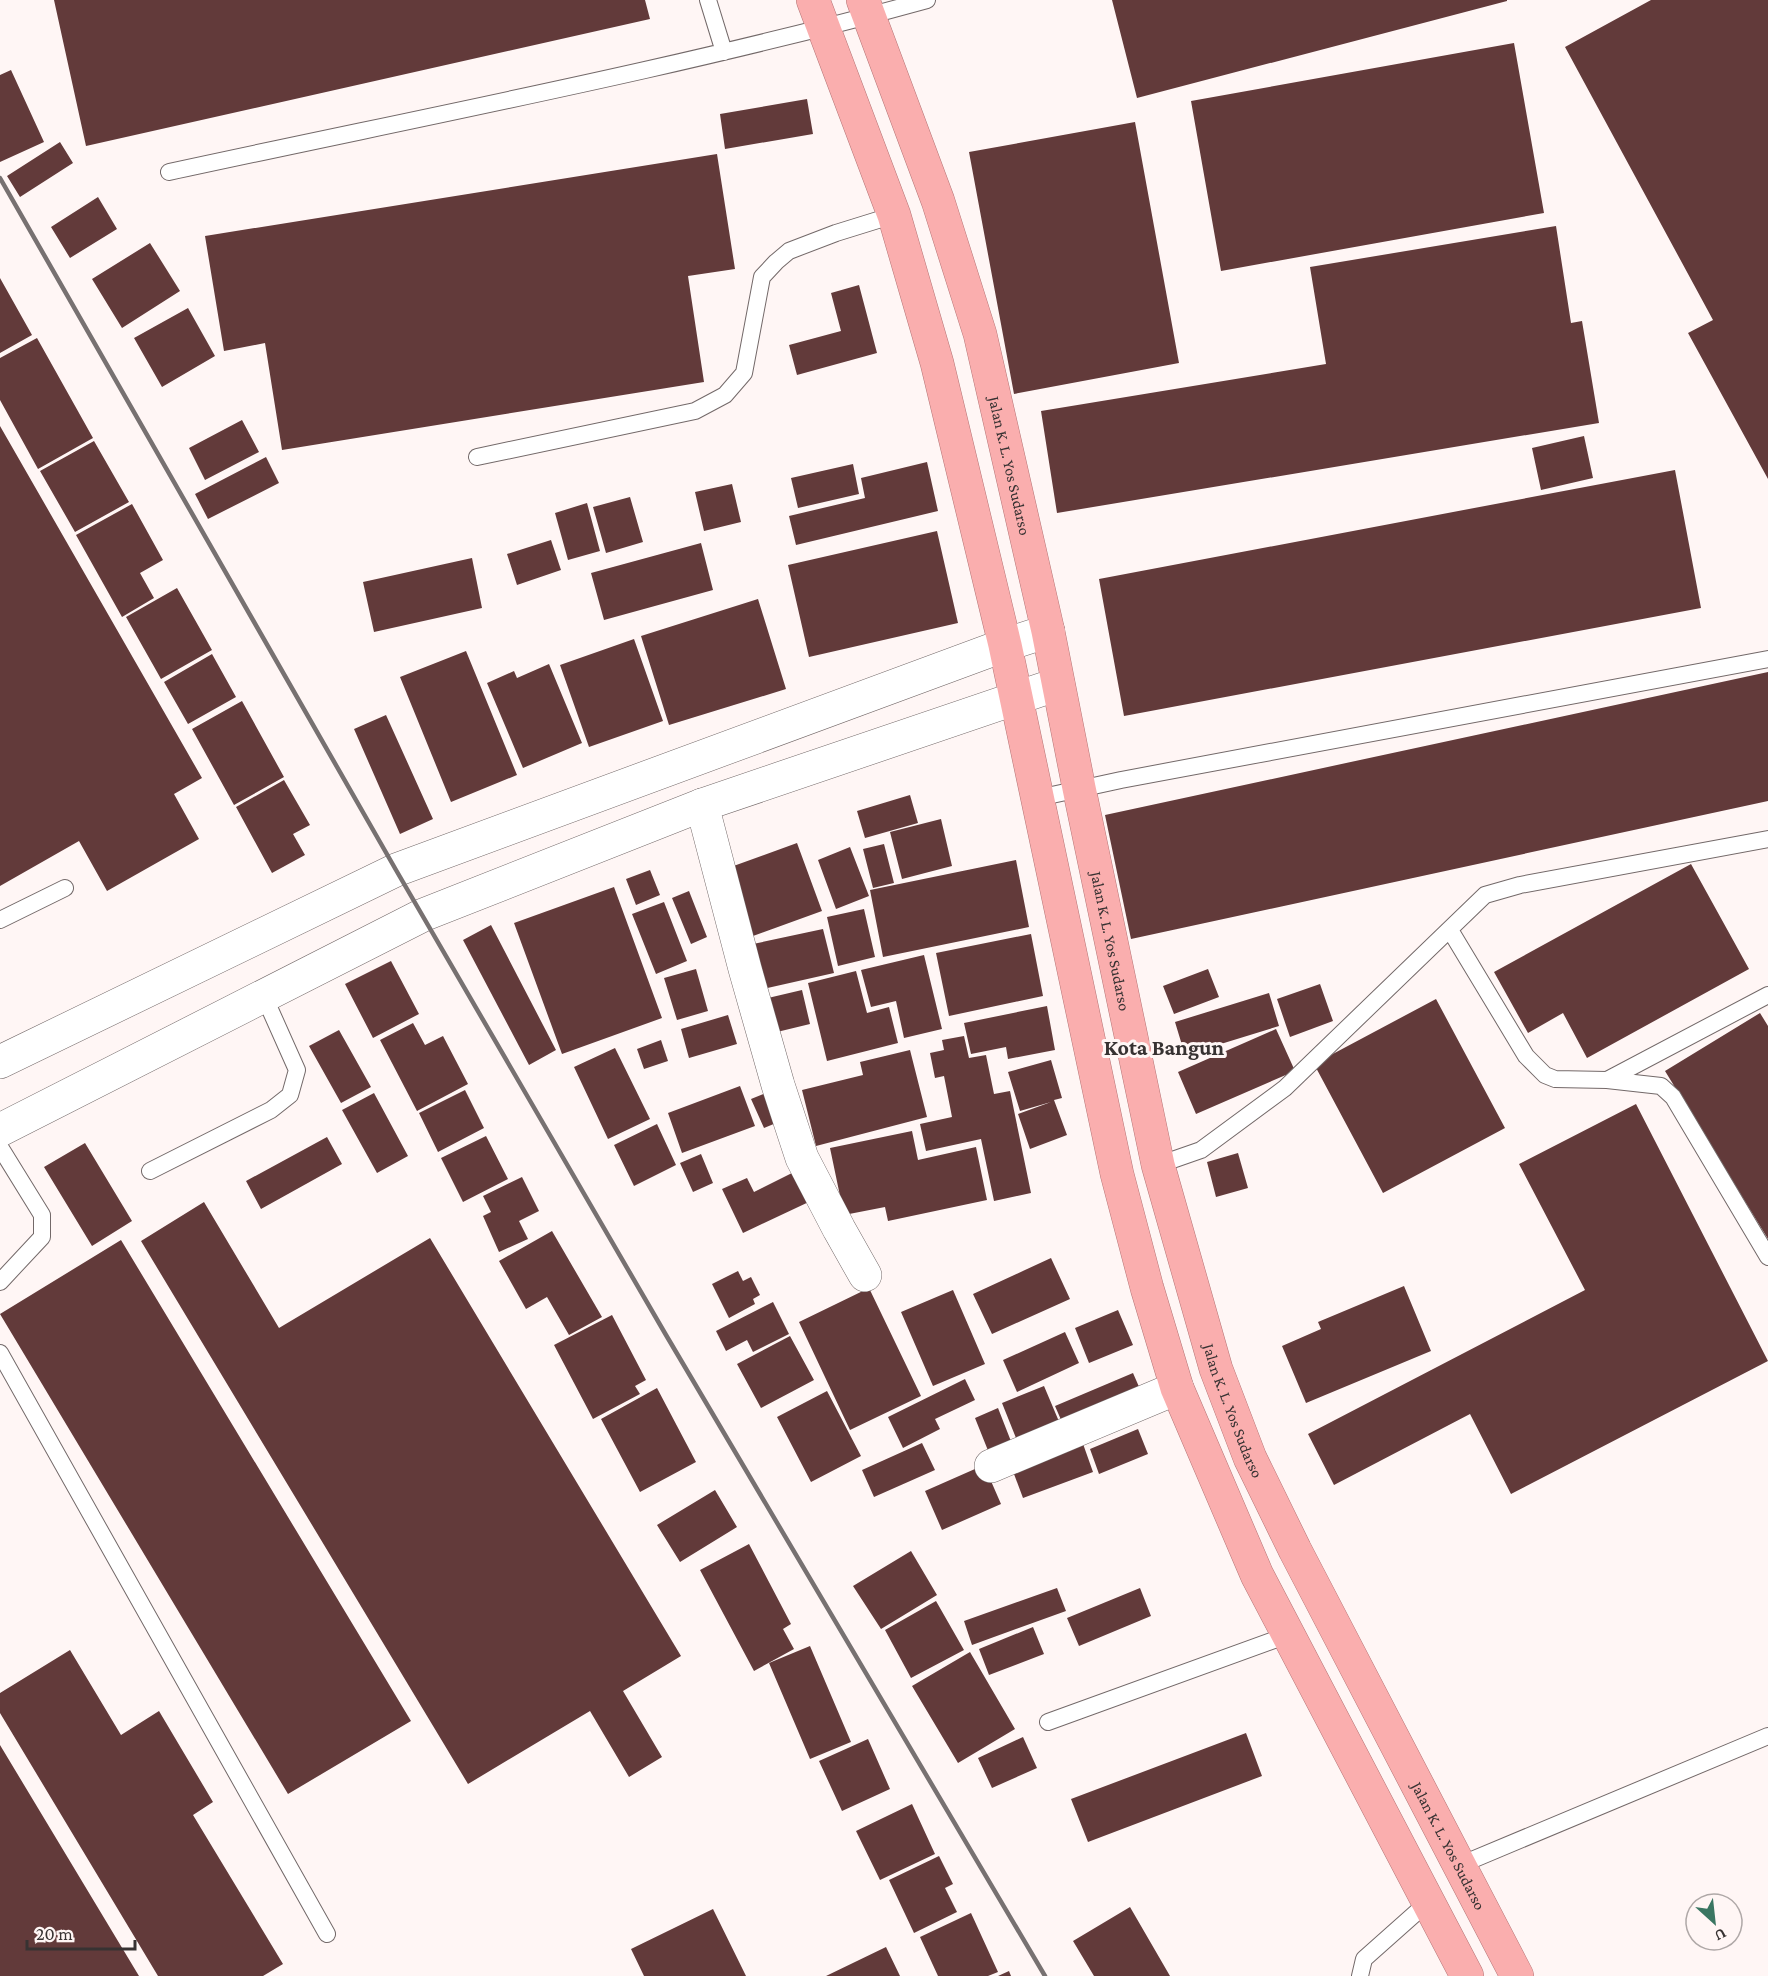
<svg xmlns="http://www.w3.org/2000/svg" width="1768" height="1976" font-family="'Crimson Pro',serif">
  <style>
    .building { fill: #623a3a }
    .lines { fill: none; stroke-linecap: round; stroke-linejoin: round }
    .service-casing { stroke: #736969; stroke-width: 18 }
    .minor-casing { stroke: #736969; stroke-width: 34 }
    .tertiary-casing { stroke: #736969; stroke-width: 34 }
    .trunk-casing { stroke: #b47576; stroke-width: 34 }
    .service { stroke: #fff; stroke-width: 16 }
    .minor { stroke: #fff; stroke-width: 33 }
    .tertiary { stroke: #fff; stroke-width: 33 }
    .trunk { stroke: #faaeae; stroke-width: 33 }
    .rail { stroke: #777171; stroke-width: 4.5 }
    .labels { text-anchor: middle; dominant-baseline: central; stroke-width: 6; stroke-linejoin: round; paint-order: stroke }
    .street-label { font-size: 16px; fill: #373232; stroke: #fff6f5 }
    .district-label { font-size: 22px; font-weight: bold; fill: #373232; stroke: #fff6f5 }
  </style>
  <rect width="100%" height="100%" fill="#fff6f5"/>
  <path class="building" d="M54,0H645L650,19L86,146Z
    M1112,0H1507V1L1137,98Z
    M1651,0H1768V479L1688,333L1713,320L1565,47Z
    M1514,43L1544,213L1221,271L1191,101Z
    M11,70L44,142L0,162V75Z
    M807,99L813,134L725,149L720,114Z
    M1135,122L1179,363L1014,394L969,152Z
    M60,142L73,163L20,197L7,176Z
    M717,154L735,269L688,276L704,382L282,450L265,343L224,351L205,236Z
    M98,197L117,229L70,258L51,227Z
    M1556,226L1571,323L1582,321L1599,423L1057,513L1041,411L1326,364L1310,267Z
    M150,243L180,291L122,328L92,279Z
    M0,278L32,335L0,353Z
    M859,285L877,353L797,375L789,345L841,331L831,293Z
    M188,308L215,356L162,387L134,338Z
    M37,338L93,438L38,469L0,400V358Z
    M242,420L259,452L205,480L189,448Z
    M0,426L202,778L174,794L199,839L107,891L79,841L0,886Z
    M1584,436L1593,478L1541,490L1532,448Z
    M94,441L129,502L75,532L40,471Z
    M266,457L279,483L208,519L195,494Z
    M927,462L938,511L796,545L789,516L865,498L861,478Z
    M853,464L859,494L798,508L791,478Z
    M1675,470L1701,608L1124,716L1099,579Z
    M732,484L741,522L704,531L695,492Z
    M630,497L643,542L606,553L593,507Z
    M587,503L600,551L568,560L555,513Z
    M132,504L163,560L140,573L154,598L122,617L76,535Z
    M937,531L958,623L809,657L788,565Z
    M551,540L561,570L517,585L507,554Z
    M701,543L713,590L604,620L591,573Z
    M472,558L482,608L374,632L363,582Z
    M177,588L212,650L161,679L126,617Z
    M758,599L786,689L669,725L641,636Z
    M634,639L663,721L589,747L560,665Z
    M466,651L517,775L451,802L400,677Z
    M212,654L236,697L188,724L164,682Z
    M549,664L582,743L523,768L487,683L514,671L517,678Z
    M1768,672V801L1131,939L1105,815Z
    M242,701L284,777L234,805L192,729Z
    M386,715L433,819L400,834L354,729Z
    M284,780L310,825L293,834L305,855L272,873L236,807Z
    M910,795L918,823L865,838L857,811Z
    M941,819L952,866L902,879L890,832Z
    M797,843L822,911L753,936L728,868Z
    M884,844L894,883L873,888L863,849Z
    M850,847L869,896L836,909L818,860Z
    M1016,860L1029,927L883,957L870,890Z
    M1691,864L1749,969L1587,1058L1563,1013L1528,1033L1494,972Z
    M650,870L660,895L636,905L626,879Z
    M614,887L662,1018L562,1054L514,923Z
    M689,891L707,937L691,944L672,898Z
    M664,902L687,961L656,974L632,914Z
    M864,909L875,957L838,966L827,917Z
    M491,925L556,1050L529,1065L463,940Z
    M823,929L834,973L763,989L753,944Z
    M1031,934L1043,996L949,1016L936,953Z
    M924,955L942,1029L904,1038L896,1001L871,1007L861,970Z
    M391,961L419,1014L373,1038L345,984Z
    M696,969L708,1011L677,1020L664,978Z
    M1208,969L1219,997L1174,1014L1163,986Z
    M856,971L867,1013L889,1007L898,1043L827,1061L808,983Z
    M1320,984L1333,1021L1290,1037L1277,999Z
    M802,990L810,1024L777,1032L768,998Z
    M1269,993L1279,1026L1185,1055L1175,1022Z
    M1436,999L1505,1128L1383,1193L1314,1064Z
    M1047,1006L1055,1050L1008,1059L1006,1047L971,1054L964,1023Z
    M1760,1013L1768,1026V1239L1665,1071Z
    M728,1015L737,1044L689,1058L681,1029Z
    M413,1023L425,1045L443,1036L468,1084L417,1111L380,1040Z
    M1276,1029L1295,1071L1196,1114L1178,1072Z
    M339,1030L371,1087L341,1103L309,1046Z
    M964,1036L969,1058L986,1055L994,1094L1010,1091L1031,1193L994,1201L981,1139L926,1151L920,1124L952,1117L944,1076L935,1078L930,1053L944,1050L942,1040Z
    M661,1040L668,1061L644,1069L637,1049Z
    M615,1048L650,1119L608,1139L574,1067Z
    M910,1050L927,1117L816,1146L802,1090L863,1075L860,1062Z
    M1051,1060L1062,1098L1054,1100L1067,1135L1030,1149L1018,1114L1051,1102L1020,1111L1008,1072Z
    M740,1086L755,1126L682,1153L668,1113Z
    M465,1090L484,1128L438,1152L419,1113Z
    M768,1092L781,1121L764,1128L751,1099Z
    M374,1093L408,1156L377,1173L342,1110Z
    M1636,1104L1768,1361L1511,1494L1470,1414L1334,1485L1308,1434L1585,1290L1519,1164Z
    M657,1124L676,1165L634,1186L614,1145Z
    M912,1131L918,1160L976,1147L987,1200L888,1221L885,1207L844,1215L830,1148Z
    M486,1136L508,1179L463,1202L441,1158Z
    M327,1137L342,1164L261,1209L246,1181Z
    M85,1143L132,1221L92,1246L44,1167Z
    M1238,1153L1248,1188L1216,1197L1207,1162Z
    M701,1154L713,1183L693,1192L680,1163Z
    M798,1170L813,1200L743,1233L722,1189L747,1178L754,1192Z
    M522,1177L539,1211L519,1221L528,1239L499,1252L483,1216L491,1212L483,1196Z
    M204,1202L279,1328L430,1238L681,1656L623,1691L662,1757L629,1777L590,1711L468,1784L141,1241Z
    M552,1231L602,1317L569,1335L547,1297L526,1309L499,1261Z
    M121,1240L411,1721L288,1794L0,1314Z
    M1051,1258L1070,1299L992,1334L973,1294Z
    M738,1271L743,1281L751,1277L760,1295L753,1299L755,1304L729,1318L712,1284Z
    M1404,1286L1431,1351L1306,1403L1282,1346L1321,1329L1318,1322Z
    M869,1288L921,1396L850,1430L799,1322Z
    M953,1290L985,1364L933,1386L901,1312Z
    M773,1302L789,1334L753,1352L747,1340L726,1351L716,1331Z
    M1118,1310L1133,1345L1089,1363L1075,1328Z
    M612,1315L646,1380L635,1386L640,1394L593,1419L554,1345Z
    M1065,1332L1079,1363L1017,1392L1003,1360Z
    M790,1336L814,1380L761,1408L737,1364Z
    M1133,1373L1143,1396L1065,1429L1055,1406Z
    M965,1379L975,1400L935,1419L940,1429L903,1448L888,1417Z
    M1044,1386L1063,1431L1020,1448L1002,1403Z
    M657,1388L696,1462L640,1492L601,1419Z
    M827,1391L861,1456L811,1482L777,1417Z
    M998,1408L1014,1449L991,1458L975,1418Z
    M1138,1429L1148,1454L1099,1474L1090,1449Z
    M1082,1441L1093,1472L1023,1498L1011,1466Z
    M922,1443L935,1470L874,1497L862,1470Z
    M984,1465L1001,1504L942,1530L925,1491Z
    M715,1490L737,1527L680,1562L657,1525Z
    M749,1544L791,1624L783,1629L794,1649L754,1671L700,1570Z
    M911,1551L937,1595L881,1629L853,1586Z
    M1057,1588L1066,1611L972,1645L964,1621Z
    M1140,1588L1151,1616L1079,1646L1067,1618Z
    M936,1601L964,1650L911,1678L885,1630Z
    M1033,1627L1044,1654L989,1675L979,1649Z
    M810,1646L851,1742L810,1759L769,1663Z
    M70,1650L121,1735L159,1711L213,1802L193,1815L283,1964L263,1976H158L0,1713V1693Z
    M970,1652L1015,1729L958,1763L912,1686Z
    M1246,1733L1262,1776L1088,1842L1071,1799Z
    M1023,1737L1037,1768L992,1788L978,1758Z
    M868,1739L890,1789L842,1811L819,1761Z
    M0,1745L139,1976H0Z
    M912,1804L935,1854L880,1880L856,1831Z
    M939,1856L953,1884L945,1888L957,1912L914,1933L889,1880Z
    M1130,1907L1170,1976H1094L1073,1941Z
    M713,1909L746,1976H644L631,1949Z
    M971,1913L998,1972L988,1976H938L920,1937Z
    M886,1947L900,1976H826Z
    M1009,1971L1011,1976H998Z"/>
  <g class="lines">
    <defs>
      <path id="service" d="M708,0L724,52
        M169,172C422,117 677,69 927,0
        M477,457L695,411L725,395L744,373L762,277L776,262L789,251L836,233L894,215
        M1038,798L1121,780L1768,659
        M0,920L65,888
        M1450,930L1526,1056L1545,1075L1555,1079L1607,1080L1661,1086L1673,1097L1768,1257
        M1607,1080L1768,995
        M0,1147L42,1215V1237L0,1282
        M1158,1165L1201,1150L1285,1088L1485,895L1520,885L1768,839
        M150,1171L271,1110L290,1095L297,1070L264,996
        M0,1353L327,1934
        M1048,1722L1288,1635
        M1460,1865L1768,1736
        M1360,1976L1364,1959L1427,1903"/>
      <path id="minor" d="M702,805L745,969L778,1085L802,1158L839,1229L865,1275
        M991,1466L1177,1388"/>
      <path id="tertiary" d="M0,1062L396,870L1005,645L1048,631
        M0,1130L423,915L702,805L1058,684"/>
      <g id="trunk">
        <path d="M813,0L894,215L937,363L1005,645L1117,1174L1147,1288L1177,1388L1257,1575L1467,1976"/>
        <path id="s1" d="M863,0L938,201L980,334L1048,631L1079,788L1158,1165L1216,1369L1250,1458L1295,1550L1517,1976"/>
      </g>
    </defs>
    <use href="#service" class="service-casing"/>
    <use href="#minor" class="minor-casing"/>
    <use href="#tertiary" class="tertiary-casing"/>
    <use href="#trunk" class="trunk-casing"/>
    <use href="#service" class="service"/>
    <use href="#minor" class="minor"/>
    <use href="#tertiary" class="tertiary"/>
    <use href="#trunk" class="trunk"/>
    <path class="rail" d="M0,178L396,870L666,1335L1045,1976"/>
  </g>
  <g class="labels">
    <g class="street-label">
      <text stroke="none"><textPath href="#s1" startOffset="489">Jalan K. L. Yos Sudarso</textPath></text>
      <text stroke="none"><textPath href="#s1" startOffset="975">Jalan K. L. Yos Sudarso</textPath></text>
      <text stroke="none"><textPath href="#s1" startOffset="1461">Jalan K. L. Yos Sudarso</textPath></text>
      <text stroke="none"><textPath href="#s1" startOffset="1947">Jalan K. L. Yos Sudarso</textPath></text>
    </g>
    <g class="district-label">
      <text x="1164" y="1047">Kota Bangun</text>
    </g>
  </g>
  <g transform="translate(1714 1922) rotate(153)"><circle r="28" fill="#fff6f5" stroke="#afa8a7" stroke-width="1.5"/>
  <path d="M0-4.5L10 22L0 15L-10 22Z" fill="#3a7662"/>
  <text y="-9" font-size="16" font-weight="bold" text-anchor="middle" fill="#373232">U</text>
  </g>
  <path d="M27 1940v9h108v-9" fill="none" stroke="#373232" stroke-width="3"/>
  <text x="36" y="1940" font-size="18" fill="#373232" stroke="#fff6f5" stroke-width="4.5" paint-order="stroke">20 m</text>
</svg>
